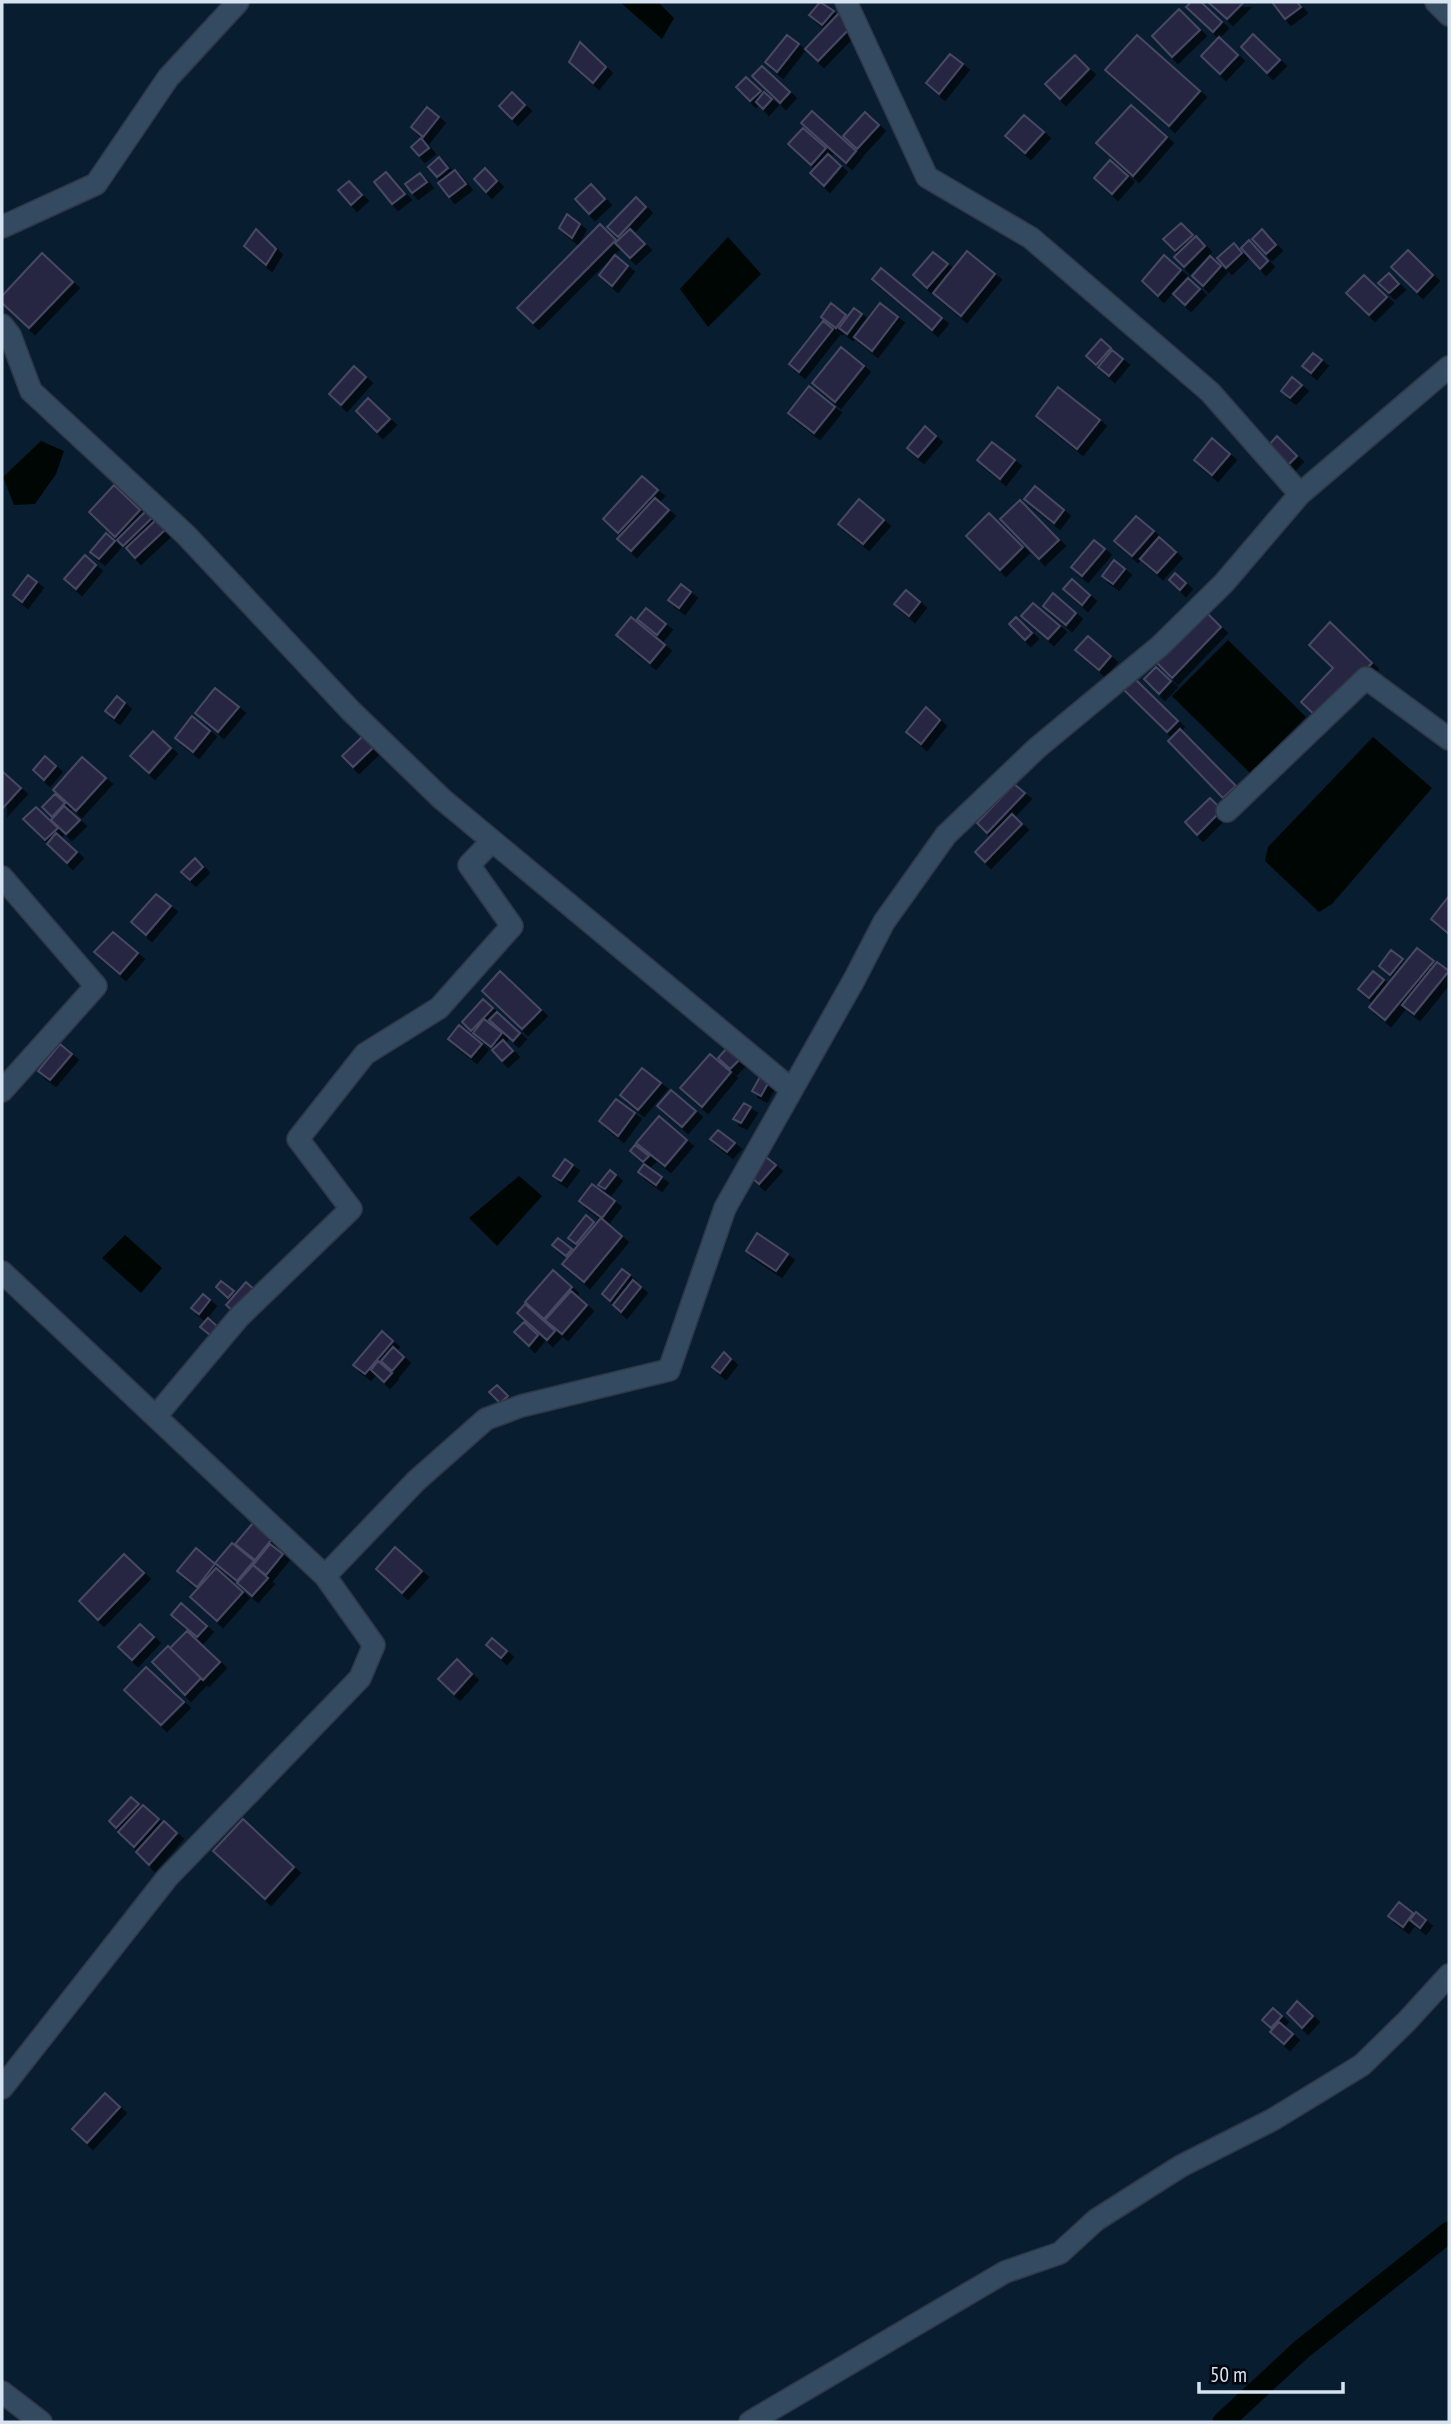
<svg xmlns="http://www.w3.org/2000/svg" width="1451" height="2424" font-family="'PT Sans Narrow',sans-serif">
  <style>
    .water { fill: #000604 }
    .lines { fill: none; stroke-linecap: round; stroke-linejoin: round }
    .canal { stroke: #000604; stroke-width: 21 }
    .building { fill: #282842; stroke: #474863; stroke-width: 2; filter: url(#shadow) }
    .minor-casing { stroke: #2f3747; stroke-width: 24 }
    .minor { stroke: #344a60; stroke-width: 21 }
  </style>
  <defs>
    <filter id="shadow"><feDropShadow dx="6" dy="6" stdDeviation="0" flood-color="#0009"/></filter>
  </defs>
  <rect width="100%" height="100%" fill="#081d30"/>
  <path class="water" d="M620,2H658L674,18L662,39Z
    M728,237L761,274L708,327L680,289Z
    M41,441L64,451L56,474L35,504L14,505L3,477Z
    M1228,640L1306,717L1250,773L1172,696Z
    M1373,737L1432,788L1332,904L1319,912L1265,861L1268,847Z
    M519,1176L542,1196L497,1246L469,1218Z
    M125,1235L162,1268L141,1293L102,1258Z"/>
  <g class="lines">
    <path class="canal" d="M1223,2422L1302,2349L1449,2232"/>
  </g>
  <path class="building" d="M820,2L834,11L822,25L809,15Z
    M1191,2H1201L1222,22L1213,32L1186,7Z
    M1208,2H1244L1227,19Z
    M1272,2H1297L1301,7L1285,19Z
    M1179,9L1200,30L1172,57L1152,36Z
    M840,12L853,25L818,61L805,49Z
    M1253,34L1280,60L1267,73L1241,47Z
    M787,35L799,44L777,72L765,62Z
    M1137,35L1200,91L1169,126L1105,70Z
    M1219,37L1238,55L1220,74L1201,56Z
    M580,42L606,67L593,83L569,62Z
    M950,54L963,64L939,94L926,83Z
    M1075,55L1089,69L1060,99L1045,84Z
    M762,66L790,92L780,103L752,76Z
    M746,77L761,91L750,101L736,87Z
    M512,92L525,105L512,119L499,106Z
    M764,92L772,99L763,109L756,102Z
    M1131,105L1167,137L1133,176L1096,143Z
    M427,107L439,117L423,137L411,127Z
    M812,111L856,151L846,163L801,123Z
    M865,112L879,125L857,149L843,136Z
    M1024,115L1044,132L1025,153L1005,136Z
    M803,128L826,148L811,165L788,144Z
    M421,138L429,148L419,156L411,147Z
    M828,154L841,166L824,186L810,173Z
    M439,157L448,168L437,177L428,167Z
    M1110,160L1128,176L1112,194L1094,178Z
    M485,168L497,181L486,192L474,179Z
    M455,170L466,184L449,197L438,183Z
    M386,172L405,194L392,204L374,182Z
    M420,173L427,182L412,193L405,184Z
    M349,181L362,195L351,205L338,190Z
    M591,184L605,199L589,214L575,199Z
    M636,197L646,207L618,237L607,227Z
    M567,214L580,224L572,238L559,228Z
    M1181,223L1193,235L1175,251L1163,239Z
    M600,224L616,240L533,323L517,308Z
    M256,229L276,249L266,265L244,246Z
    M630,229L645,244L630,258L615,243Z
    M1262,229L1276,245L1266,254L1252,239Z
    M1196,236L1205,246L1184,267L1174,257Z
    M1249,240L1268,261L1260,269L1241,248Z
    M1234,243L1242,253L1226,268L1217,258Z
    M1408,250L1433,275L1417,292L1391,267Z
    M967,251L995,274L961,316L933,293Z
    M933,252L948,264L927,288L913,275Z
    M42,253L73,282L29,328L2,303V296Z
    M615,255L628,266L612,286L599,275Z
    M1164,255L1181,270L1158,296L1142,281Z
    M1210,256L1221,266L1203,286L1192,276Z
    M881,268L942,318L932,330L872,279Z
    M1389,273L1399,284L1389,293L1378,283Z
    M1364,275L1387,297L1369,315L1346,293Z
    M1188,278L1200,289L1185,305L1173,294Z
    M831,303L846,315L836,328L821,317Z
    M880,303L898,317L872,351L854,337Z
    M854,308L862,314L847,334L839,328Z
    M823,321L833,329L799,372L789,364Z
    M1101,339L1111,348L1096,365L1086,356Z
    M841,347L864,366L835,402L812,383Z
    M1112,350L1123,359L1109,376L1098,367Z
    M1313,353L1322,360L1311,373L1302,366Z
    M354,366L366,377L341,405L329,394Z
    M1292,377L1302,385L1290,398L1281,391Z
    M809,386L835,407L814,433L788,413Z
    M1058,387L1100,420L1077,449L1036,416Z
    M368,398L390,419L377,432L356,411Z
    M925,426L936,436L918,457L907,448Z
    M1277,436L1297,456L1288,465L1268,446Z
    M1212,438L1230,454L1212,475L1194,460Z
    M992,442L1015,460L1000,479L977,460Z
    M642,476L658,490L618,533L603,519Z
    M114,485L140,510L115,537L89,512Z
    M1035,486L1064,510L1054,523L1024,499Z
    M655,498L669,510L631,551L617,539Z
    M859,499L884,520L863,544L838,524Z
    M1020,500L1059,540L1039,559L1000,519Z
    M146,511L152,518L123,546L117,540Z
    M989,513L1023,547L1000,570L966,536Z
    M1136,516L1154,531L1132,556L1114,541Z
    M156,520L165,530L135,558L126,548Z
    M106,533L115,541L99,559L90,552Z
    M1159,537L1176,552L1157,573L1140,559Z
    M1094,540L1105,549L1082,576L1071,567Z
    M85,555L96,565L76,589L64,579Z
    M1114,560L1125,569L1113,584L1102,576Z
    M1175,573L1186,583L1180,590L1169,580Z
    M28,575L37,582L22,602L13,595Z
    M1072,579L1090,595L1082,605L1063,589Z
    M681,584L691,592L679,608L668,600Z
    M906,590L920,602L909,616L894,604Z
    M1053,593L1076,613L1066,625L1043,606Z
    M1033,603L1060,626L1048,639L1021,616Z
    M646,608L666,624L657,635L637,619Z
    M1206,612L1221,627L1172,678L1157,663Z
    M631,617L665,645L650,663L616,635Z
    M1016,617L1032,633L1025,640L1009,624Z
    M1330,622L1372,663L1319,719L1301,702L1333,668L1309,645Z
    M1088,636L1111,656L1099,670L1075,650Z
    M1156,667L1171,681L1159,694L1144,679Z
    M1134,678L1178,721L1167,732L1123,689Z
    M215,688L239,707L218,732L195,713Z
    M117,696L125,703L114,718L105,711Z
    M926,707L940,720L921,744L906,732Z
    M192,716L210,731L193,752L175,738Z
    M1180,729L1236,786L1223,798L1168,741Z
    M153,731L171,748L149,773L130,756Z
    M363,736L374,747L353,767L342,756Z
    M45,756L56,766L44,780L33,770Z
    M82,757L106,778L76,811L53,790Z
    M3,772L21,788L2,809V773Z
    M1014,784L1025,793L987,833L977,823Z
    M55,794L65,803L52,817L42,807Z
    M1210,798L1222,810L1197,835L1185,822Z
    M64,806L80,820L66,834L51,820Z
    M36,807L58,828L45,840L23,819Z
    M1012,814L1022,824L985,862L975,852Z
    M56,833L77,852L67,863L47,844Z
    M195,858L203,867L190,880L181,872Z
    M156,894L171,906L146,935L131,922Z
    M1449,896V934L1431,919Z
    M113,932L138,953L120,974L94,952Z
    M1417,948L1434,961L1385,1020L1369,1007Z
    M1391,950L1403,959L1390,975L1379,966Z
    M1437,962L1449,971L1414,1014L1402,1005Z
    M500,971L541,1010L522,1029L482,991Z
    M1373,971L1384,980L1369,998L1358,989Z
    M483,999L493,1008L471,1031L462,1022Z
    M497,1012L520,1033L513,1041L489,1020Z
    M484,1019L502,1033L491,1047L473,1033Z
    M459,1025L482,1044L471,1057L448,1039Z
    M503,1040L513,1051L502,1061L492,1050Z
    M60,1044L72,1054L50,1080L38,1071Z
    M728,1047L741,1058L730,1069L718,1058Z
    M710,1054L731,1072L702,1107L680,1088Z
    M642,1068L661,1083L638,1110L620,1095Z
    M761,1075L770,1080L761,1096L752,1091Z
    M671,1090L696,1111L682,1127L657,1106Z
    M616,1099L635,1113L618,1136L599,1121Z
    M744,1103L751,1107L741,1123L733,1119Z
    M659,1116L687,1140L665,1166L636,1143Z
    M718,1130L735,1143L727,1152L710,1139Z
    M635,1145L649,1156L643,1162L630,1151Z
    M766,1157L776,1165L759,1184L750,1176Z
    M565,1159L573,1165L561,1181L553,1176Z
    M644,1164L662,1177L656,1185L638,1172Z
    M610,1170L616,1175L605,1189L598,1185Z
    M592,1184L615,1201L602,1218L579,1201Z
    M586,1215L594,1222L576,1244L568,1238Z
    M601,1218L622,1236L584,1282L562,1264Z
    M757,1233L788,1254L776,1271L746,1251Z
    M558,1238L572,1249L566,1256L552,1245Z
    M622,1269L630,1275L610,1301L602,1294Z
    M553,1270L572,1287L544,1319L525,1302Z
    M633,1280L641,1287L621,1312L613,1305Z
    M221,1281L234,1291L228,1298L216,1287Z
    M246,1282L256,1291L236,1314L226,1305Z
    M571,1291L587,1305L562,1334L545,1320Z
    M203,1294L210,1300L199,1314L191,1308Z
    M525,1304L555,1331L547,1340L517,1313Z
    M208,1318L218,1327L211,1336L200,1327Z
    M524,1322L538,1335L529,1346L514,1332Z
    M382,1331L393,1341L365,1374L353,1365Z
    M393,1347L404,1357L392,1371L381,1361Z
    M724,1352L731,1359L720,1373L712,1367Z
    M378,1361L392,1373L384,1382L371,1370Z
    M497,1385L508,1396L500,1403L489,1392Z
    M253,1523L272,1539L255,1560L235,1544Z
    M232,1543L254,1561L237,1581L215,1563Z
    M270,1544L283,1554L266,1575L253,1565Z
    M395,1547L422,1571L402,1593L376,1569Z
    M196,1548L215,1564L197,1587L177,1571Z
    M124,1554L144,1573L98,1620L79,1601Z
    M253,1565L268,1578L252,1596L237,1583Z
    M216,1568L243,1592L217,1621L190,1597Z
    M181,1603L207,1626L197,1637L171,1615Z
    M140,1624L154,1637L132,1660L118,1647Z
    M187,1631L220,1662L203,1680L170,1648Z
    M492,1638L507,1651L501,1658L486,1645Z
    M168,1646L201,1678L185,1695L152,1662Z
    M457,1659L472,1674L454,1694L438,1679Z
    M146,1667L184,1702L161,1725L124,1690Z
    M131,1797L139,1804L116,1828L109,1821Z
    M143,1805L159,1819L134,1847L118,1832Z
    M243,1819L294,1867L265,1899L213,1851Z
    M164,1821L177,1833L149,1865L136,1852Z
    M1399,1902L1413,1913L1403,1927L1388,1916Z
    M1416,1912L1426,1920L1420,1928L1410,1920Z
    M1297,2001L1313,2016L1302,2028L1287,2013Z
    M1273,2008L1282,2016L1271,2028L1262,2020Z
    M1279,2022L1293,2034L1284,2044L1270,2032Z
    M105,2093L120,2107L87,2143L72,2129Z"/>
  <g class="lines">
    <defs>
      <path id="minor" d="M846,2L927,177L1031,238L1210,392L1300,494
        M1436,2L1449,15
        M2,227L96,184L168,78L238,2
        M2,325L10,335L31,391L186,535L351,711L442,799L791,1089
        M1227,811L1366,678L1449,739
        M2,877L96,986L2,1091
        M2,1272L325,1576
        M156,1416L239,1317L351,1209L298,1139L365,1054L439,1008L512,926L469,865L492,841
        M2,2088L167,1878L360,1678L374,1645L325,1576L416,1481L486,1419L521,1406L669,1370L725,1208L854,980L884,922L946,835L1037,748L1160,646L1224,583L1300,494L1449,367
        M2,2392L41,2422
        M750,2422L1005,2272L1060,2253L1096,2220L1181,2166L1272,2120L1362,2065L1407,2021L1449,1975"/>
    </defs>
    <use href="#minor" class="minor-casing"/>
    <use href="#minor" class="minor"/>
  </g>
  <rect width="1451" height="2424" fill="none" stroke="#d6e3f0" stroke-width="7"/>
  <path d="M1199 2382v10h144v-10" fill="none" stroke="#d6e3f0" stroke-width="3.5"/>
  <text x="1210" y="2382" font-size="21" fill="#d6e3f0" stroke="#02070f" stroke-width="5" paint-order="stroke">50 m</text>
</svg>
